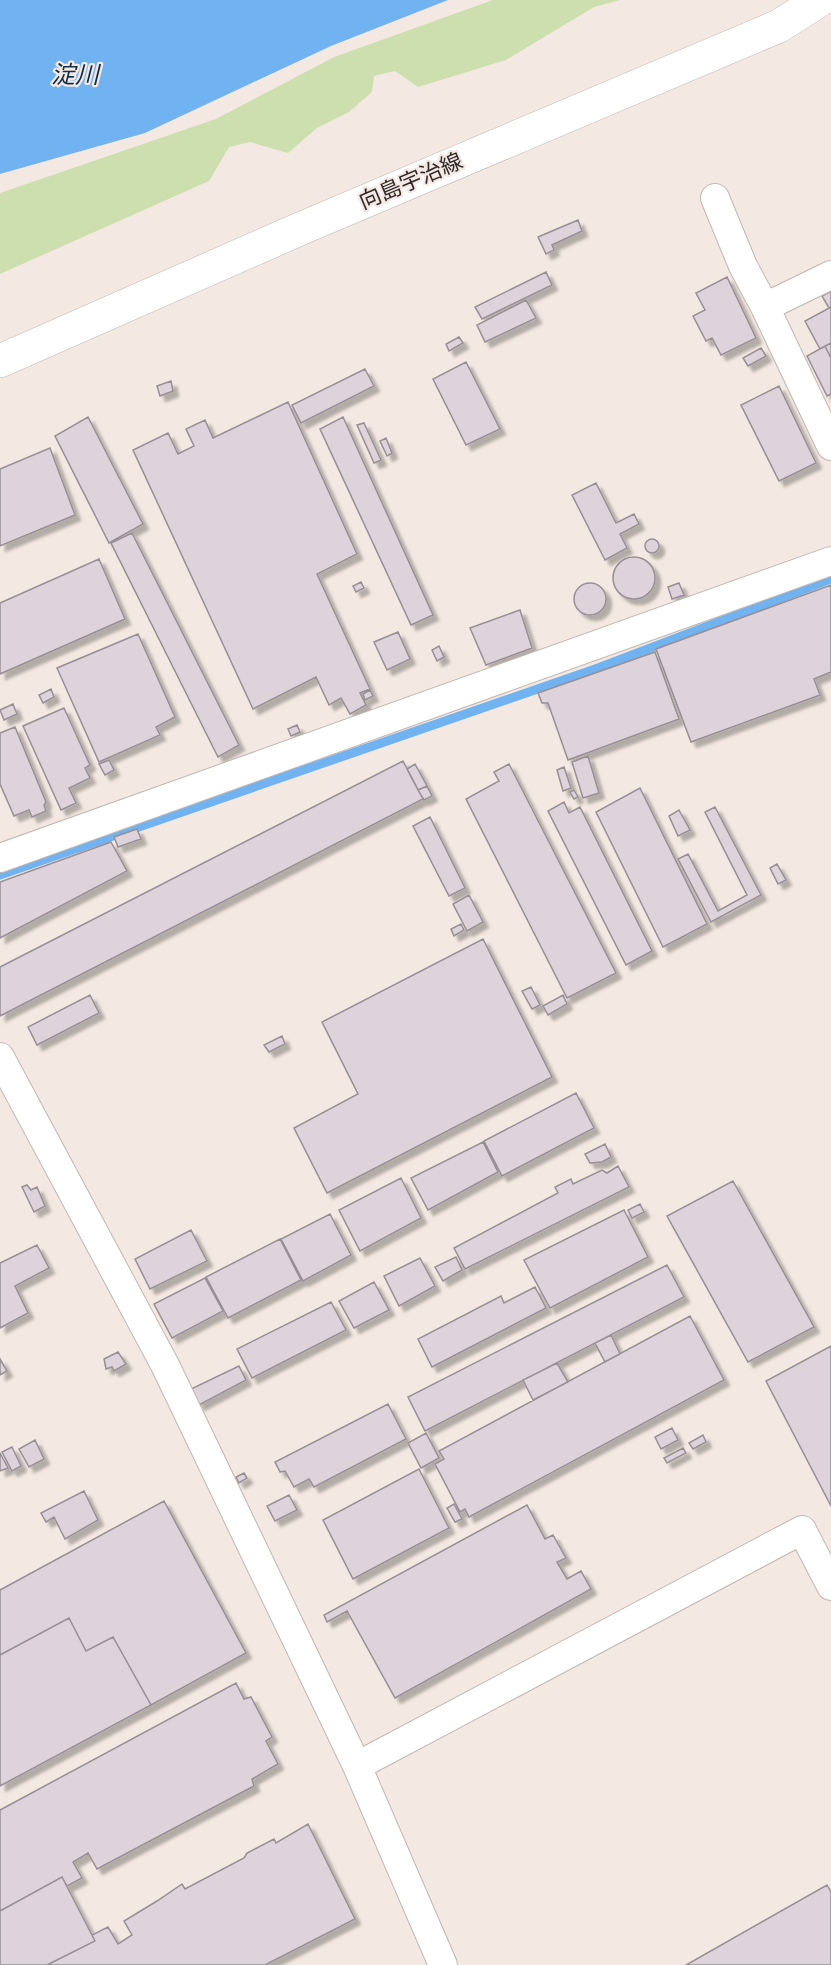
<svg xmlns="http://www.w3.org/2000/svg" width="831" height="1965" font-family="'Sofia Sans Condensed','Noto Sans JP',sans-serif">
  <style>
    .green { fill: #cddfaf }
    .water { fill: #71b2f0 }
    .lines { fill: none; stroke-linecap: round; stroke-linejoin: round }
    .stream { stroke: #71b2f0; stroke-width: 9 }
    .building { fill: #ded3db; stroke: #988e95; stroke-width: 1.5; filter: url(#shadow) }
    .street-casing { stroke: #c1b6b0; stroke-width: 30 }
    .secondary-casing { stroke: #c1b6b0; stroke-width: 34 }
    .street { stroke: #fff; stroke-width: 28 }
    .secondary { stroke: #fff; stroke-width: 33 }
    .labels { text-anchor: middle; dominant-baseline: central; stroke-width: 4.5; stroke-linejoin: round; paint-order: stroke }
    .street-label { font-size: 22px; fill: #2f2a28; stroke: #f4e9e2 }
    .water-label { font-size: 24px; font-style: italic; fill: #132e47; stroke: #f4e9e2 }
  </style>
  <defs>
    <filter id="shadow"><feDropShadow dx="5.5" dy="5.5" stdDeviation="1.5" flood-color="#0004"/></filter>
  </defs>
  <rect width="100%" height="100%" fill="#f4e9e2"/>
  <path class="green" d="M493,0H620L594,7L506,60L418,87L395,71L374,76L372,92L349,112L317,128L288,153L250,142L229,147L209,181L0,274V193L216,119L334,57Z"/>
  <path class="water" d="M0,0H448L331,46L145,133L0,174Z"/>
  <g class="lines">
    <path class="stream" d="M0,875L598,668L831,579"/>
  </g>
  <path class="building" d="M578,220L582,231L552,245L554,250L546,254L538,237Z
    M546,272L552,285L482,319L475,307Z
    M727,277L756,338L721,355L712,338L706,341L693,316L705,310L696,293Z
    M831,291V307L829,308L822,296Z
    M526,300L536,318L485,342L477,325Z
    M831,307V343L820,349L805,321Z
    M459,337L463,343L449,351L446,344Z
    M831,343V358L825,346Z
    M825,346L831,358V394L827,396L807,356Z
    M761,348L766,356L748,366L743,358Z
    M466,362L500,429L466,445L433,379Z
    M365,369L374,386L301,423L292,405Z
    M171,381L173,391L160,396L157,386Z
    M779,386L816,463L779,481L741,405Z
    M288,402L357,554L317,574L370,689L360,693L366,705L350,714L341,698L329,705L316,677L253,709L133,450L168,433L178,454L194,446L186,429L205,420L213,438Z
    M88,417L143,524L109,543L55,436Z
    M343,417L433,615L411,625L320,429Z
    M364,423L381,460L374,463L357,425Z
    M386,438L392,453L387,456L380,441Z
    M50,448L75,515L0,546V469Z
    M596,483L616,523L634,514L639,524L620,534L627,548L605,560L572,495Z
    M132,533L239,745L218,757L111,543Z
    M645 546a7 7 0 1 1 14 0a7 7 0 1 1-14 0Z
    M613 578a21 21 0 1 1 42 0a21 21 0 1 1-42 0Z
    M99,559L125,619L0,674V603Z
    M361,582L364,588L356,592L353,586Z
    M574 599a16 16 0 1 1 32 0a16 16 0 1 1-32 0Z
    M679,583L684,595L672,599L668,587Z
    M831,585V672L814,679L820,695L691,742L656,649Z
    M520,610L532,648L486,665L470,628Z
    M398,632L410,659L387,670L374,642Z
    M138,634L175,717L156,727L160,735L99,762L57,668Z
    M439,646L444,657L437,661L432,650Z
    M655,652L679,719L568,760L548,703H542L538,693Z
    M51,689L54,697L43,703L39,695Z
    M370,690L373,696L365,700L363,694Z
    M13,704L17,714L4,720L0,710Z
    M64,708L90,765L85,768L90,778L69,788L76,803L61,810L23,726Z
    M297,725L300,732L291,736L288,729Z
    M15,727L46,802L44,805L46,811L32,817L29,810L14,816L0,784V733Z
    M588,756L599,793L583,798L572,762Z
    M109,760L114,770L105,775L99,764Z
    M403,761L423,799L0,1016V967Z
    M415,764L427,786L418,790L407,769Z
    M509,764L616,973L567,998L466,799L499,781L494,772Z
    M564,767L571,788L563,791L557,770Z
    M427,786L432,796L424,800L418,790Z
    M640,788L707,924L663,947L596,812Z
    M574,790L578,797L574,799L570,792Z
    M564,802L569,813L580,807L652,951L626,965L548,811Z
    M715,807L761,895L711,922L678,859L688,854L718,911L747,895L705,812Z
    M679,810L690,830L678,836L669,816Z
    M430,817L465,888L449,896L413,826Z
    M137,829L141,839L118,847L114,837Z
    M111,842L127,871L0,938V882Z
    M777,864L786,880L778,884L770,868Z
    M469,895L483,922L467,931L453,904Z
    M461,924L464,930L454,936L451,929Z
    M483,939L552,1077L327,1193L294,1128L358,1094L322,1022Z
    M531,987L540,1005L532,1009L522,991Z
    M90,995L99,1013L37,1045L28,1027Z
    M563,995L567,1004L548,1015L543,1006Z
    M282,1036L285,1044L269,1052L264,1045Z
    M576,1093L594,1128L502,1176L484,1141Z
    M483,1142L498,1172L428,1210L411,1178Z
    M605,1144L611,1157L602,1162L590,1163L585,1154Z
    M618,1166L629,1187L465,1269L454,1248L558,1193L555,1187L571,1179L573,1184L602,1170L607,1173Z
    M401,1178L421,1218L360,1251L339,1210Z
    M733,1181L814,1327L748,1362L667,1216Z
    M27,1185L31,1190L37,1187L45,1206L34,1212L22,1187Z
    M640,1204L644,1212L632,1218L628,1210Z
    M624,1210L648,1257L550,1308L524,1260Z
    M330,1214L351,1255L303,1281L281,1239Z
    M191,1230L207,1261L150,1289L135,1259Z
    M280,1239L301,1280L228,1318L206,1277Z
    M37,1245L49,1268L15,1286L28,1313L0,1328V1263Z
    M456,1257L462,1270L443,1281L435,1267Z
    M420,1258L435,1286L399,1306L384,1276Z
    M667,1265L684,1297L425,1431L408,1397Z
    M205,1278L223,1311L172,1338L154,1304Z
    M374,1282L389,1310L354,1328L339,1301Z
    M535,1287L546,1308L432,1367L418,1339L501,1296L504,1303Z
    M331,1302L346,1330L252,1378L237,1349Z
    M690,1316L724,1380L469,1517L465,1509L460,1512L435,1464L444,1459L439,1451Z
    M611,1335L620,1354L605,1362L595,1343Z
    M831,1346V1506L766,1381Z
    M118,1352L126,1364L114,1371L112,1367L106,1369L104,1359Z
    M0,1359L7,1371L0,1375Z
    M557,1363L568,1382L533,1400L523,1380Z
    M239,1366L246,1380L199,1405L191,1389Z
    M388,1404L406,1439L314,1487L309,1479L294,1487L285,1471L280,1472L275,1462Z
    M672,1428L678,1440L661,1449L655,1437Z
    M426,1433L439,1458L421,1468L408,1443Z
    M703,1435L706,1442L693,1449L689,1443Z
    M35,1440L44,1459L29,1467L19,1449Z
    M12,1447L21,1466L12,1471L2,1452Z
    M683,1448L686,1453L667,1463L664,1458Z
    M0,1453L8,1468L0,1471Z
    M419,1469L449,1528L353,1579L323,1520Z
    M244,1473L247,1478L239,1483L236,1477Z
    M84,1491L98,1520L65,1539L54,1517L46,1522L41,1513Z
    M289,1495L297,1510L275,1521L267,1506Z
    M164,1501L246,1653L151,1705L113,1637L86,1651L69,1618L0,1655V1590Z
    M454,1504L462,1519L455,1522L447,1508Z
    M527,1505L545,1539L553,1535L566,1558L557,1562L567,1579L581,1571L591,1589L395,1698L347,1611L327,1622L324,1615Z
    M69,1618L86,1651L113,1637L151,1705L0,1786V1655Z
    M236,1683L244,1699L251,1697L272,1737L266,1741L278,1764L252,1779L254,1786L97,1869L88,1853L73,1862L82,1878L67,1886L62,1877L0,1911V1810Z
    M308,1824L355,1919L265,1965H47L95,1941L92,1935L108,1927L118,1944L132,1935L124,1921L157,1901L182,1884L185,1889L244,1858L247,1853L274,1839L276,1843Z
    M62,1877L95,1941L47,1965H0V1911Z
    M827,1885L831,1892V1965H686Z"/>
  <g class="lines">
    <defs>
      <path id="street" d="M715,198L743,266L765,307
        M831,275L765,307L831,446
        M0,858L831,561
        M0,1057L165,1365L357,1766L443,1965
        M357,1766L802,1530L831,1586"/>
      <path id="secondary" d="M0,361L302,228L779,26L820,0"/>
    </defs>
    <use href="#street" class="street-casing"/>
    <use href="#secondary" class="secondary-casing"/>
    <use href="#street" class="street"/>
    <use href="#secondary" class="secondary"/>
  </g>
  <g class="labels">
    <g class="street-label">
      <text transform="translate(411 182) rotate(-23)">向島宇治線</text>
    </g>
    <g class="water-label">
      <text x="75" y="75">淀川</text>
    </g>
  </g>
</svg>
